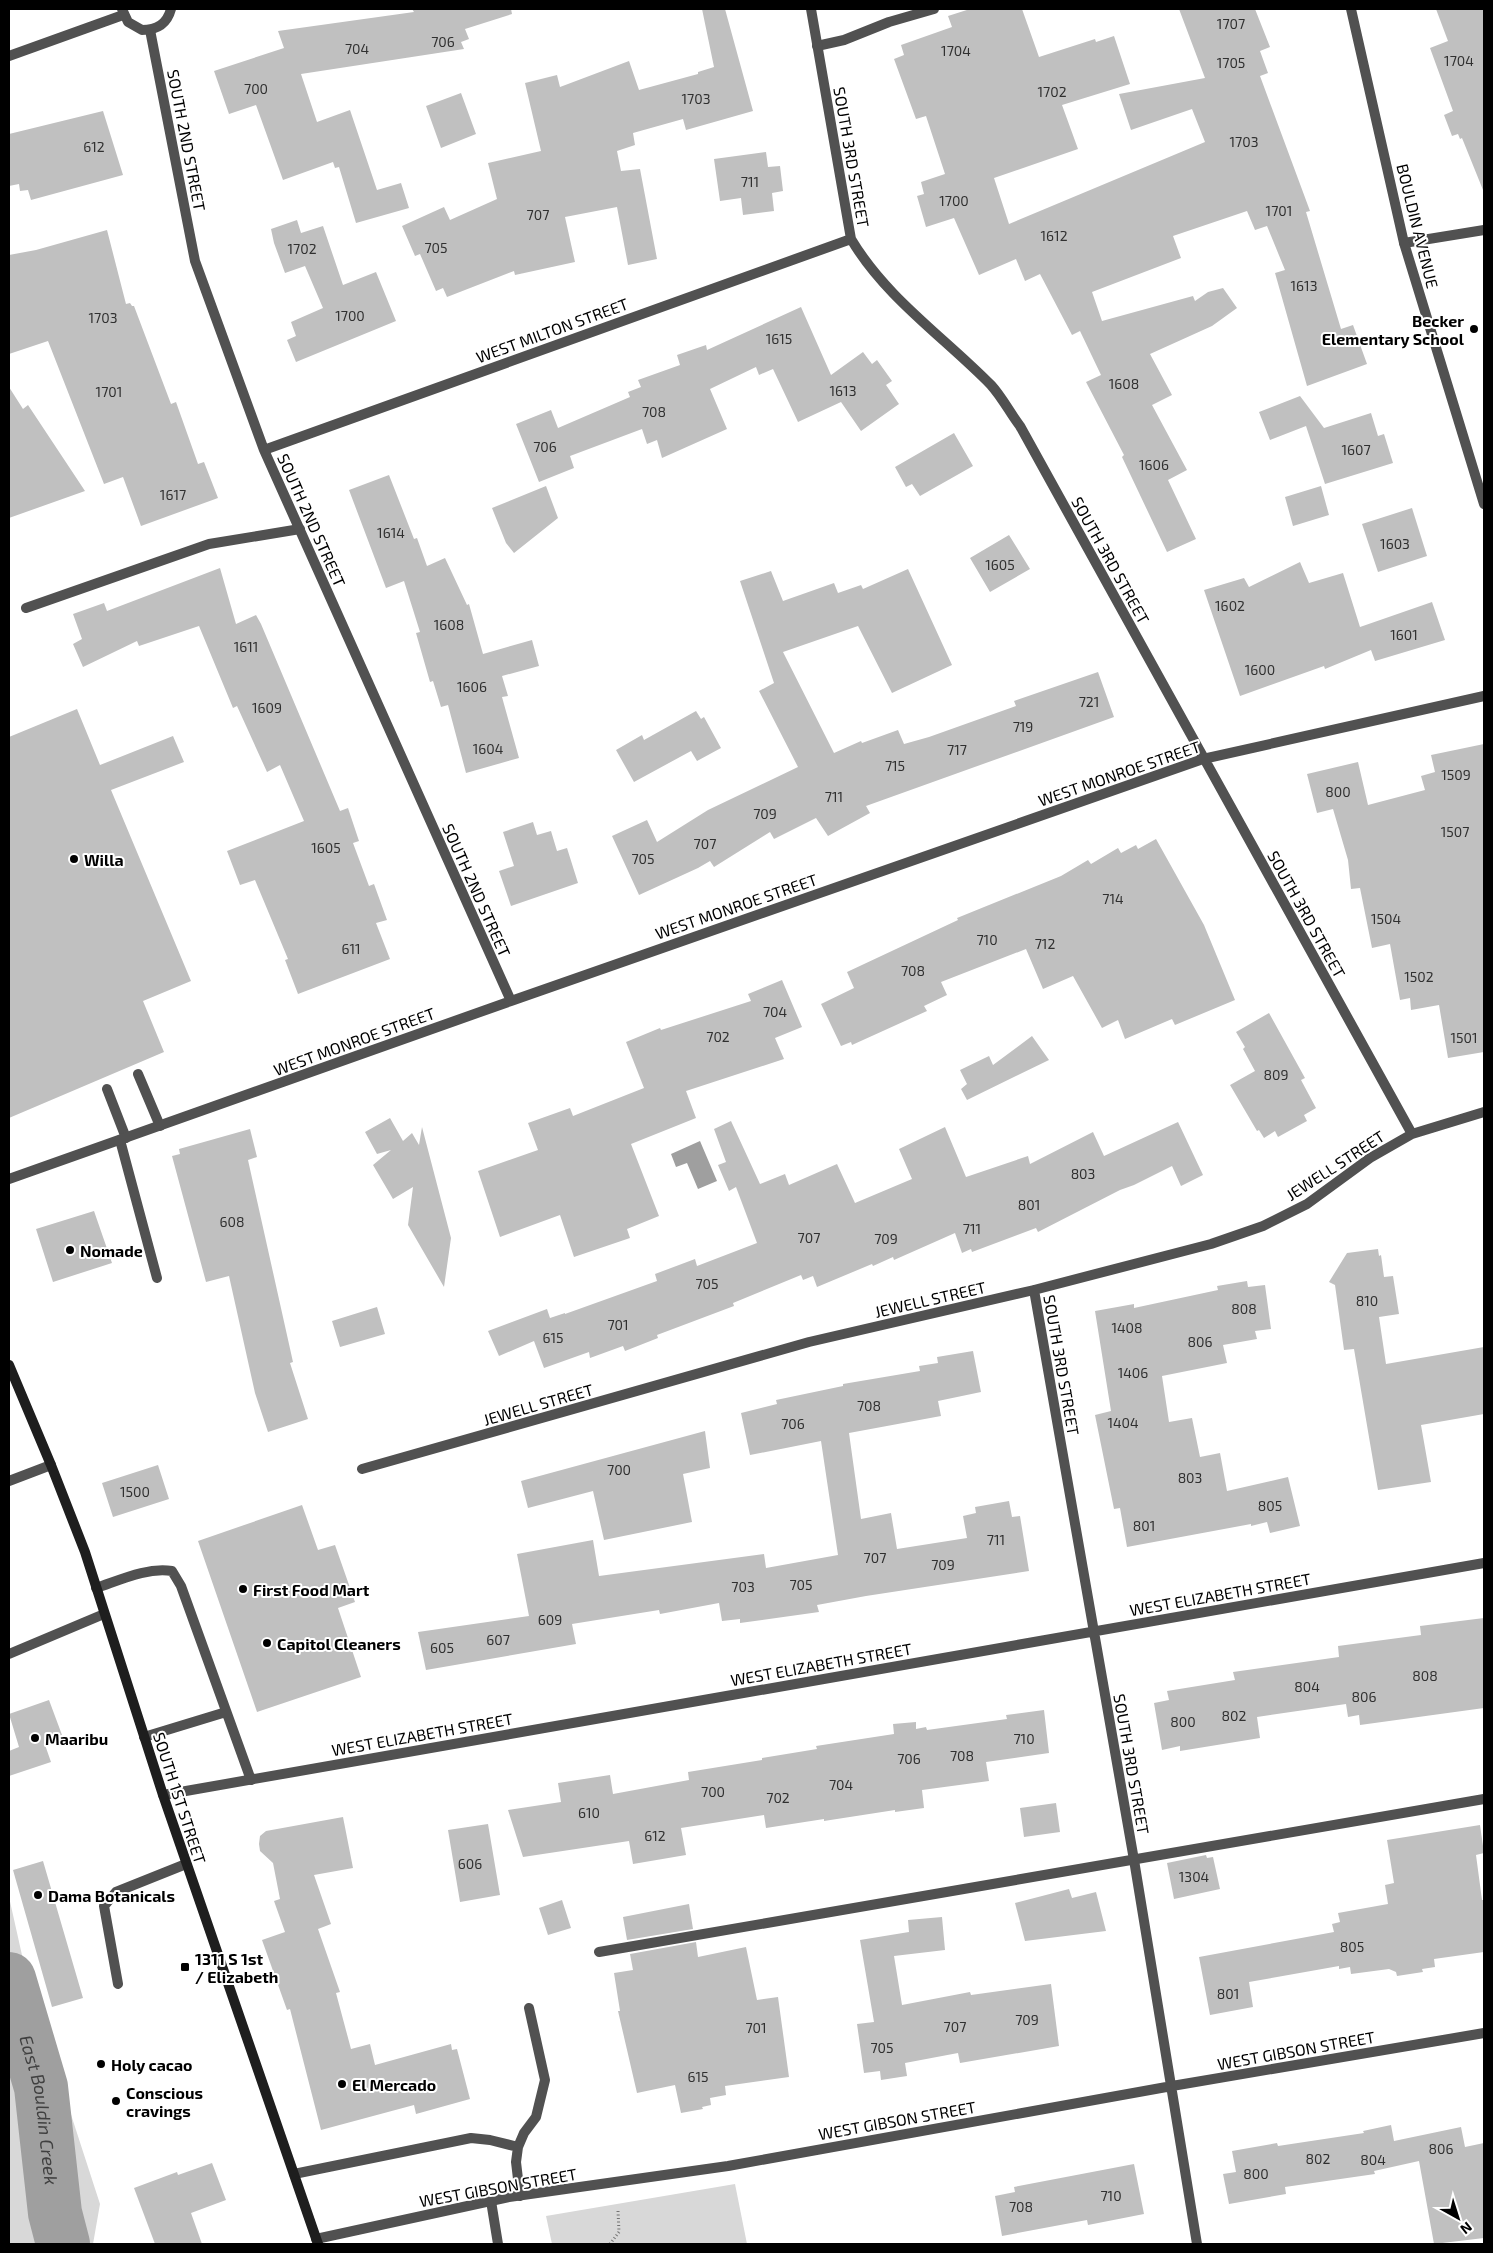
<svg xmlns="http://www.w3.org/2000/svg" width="1493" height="2253" font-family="'Exo 2',sans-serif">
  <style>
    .green { fill: #d8d8d8 }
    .water { fill: #9f9f9f }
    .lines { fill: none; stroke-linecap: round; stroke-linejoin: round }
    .river { stroke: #9f9f9f; stroke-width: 54 }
    .building { fill: #c0c0c0 }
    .path { stroke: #737373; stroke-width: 3; stroke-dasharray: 1 2.5; stroke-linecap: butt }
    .service { stroke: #515151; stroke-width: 10 }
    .minor { stroke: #515151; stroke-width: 10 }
    .tertiary { stroke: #515151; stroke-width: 10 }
    .secondary { stroke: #1e1e1e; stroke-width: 10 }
    .poi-dot { fill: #000; stroke: #fff; stroke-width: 2 }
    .labels { text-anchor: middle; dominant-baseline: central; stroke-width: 4; stroke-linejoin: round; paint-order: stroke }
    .number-label { font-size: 14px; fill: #303030 }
    .street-label { font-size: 16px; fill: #000; stroke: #fff }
    .poi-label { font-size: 16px; font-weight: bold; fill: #000; stroke: #fff; text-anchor: start }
    .water-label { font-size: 18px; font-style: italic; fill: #404040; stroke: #fff }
  </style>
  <rect width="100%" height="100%" fill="#fff"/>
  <path class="green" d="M9,1897L28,1982L100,2204L93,2244H9Z
    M735,2184L747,2244H552L546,2216Z"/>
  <path class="water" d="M700,1141L717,1181L698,1189L687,1163L676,1167L671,1154Z"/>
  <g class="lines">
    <path class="river" id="s1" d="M9,1979L41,2087L55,2213L63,2244"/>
  </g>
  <path class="building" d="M412,9H511L512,14L465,29L469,39L461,42L464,49L301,74L317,122L350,110L377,190L401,183L409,208L356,223L339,167L335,168L333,162L283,180L256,105L229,114L214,71L284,48L278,31L414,12Z
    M702,9H725L753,111L686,130L683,119L633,133L635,145L617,151L621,171L640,169L657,259L628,265L617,207L565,217L575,262L515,275L514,271L447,297L443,288L436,291L420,254L415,256L402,226L444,207L450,220L497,199L488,163L541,151L525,83L557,75L560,87L629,61L639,90L698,74V72L714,67Z
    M970,9H1022L1039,57L1095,39L1096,42L1114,36L1130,84L1062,105L1078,149L994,178L1009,224L1205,142L1192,109L1131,130L1119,94L1205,78L1179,9H1255L1270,47L1260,51L1268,73L1260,76L1310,211L1306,212L1341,329L1353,325L1367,364L1307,386L1275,273L1285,270L1267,226L1255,230L1247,211L1173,236L1181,258L1092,292L1102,321L1193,296L1195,301L1208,292L1223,288L1237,308L1212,326L1150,354L1172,395L1152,405L1187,470L1168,480L1196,539L1167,552L1122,457L1124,455L1086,382L1101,375L1080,331L1072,335L1040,274L1025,281L1016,259L979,275L954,218L926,227L917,196L924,194L921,182L945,174L926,116L916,119L894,59L904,55L901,45L952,27L948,16Z
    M1436,9H1484V190H1483L1462,138L1460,139L1458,134L1452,136L1444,115L1453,111L1430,48L1448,41Z
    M461,93L476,134L441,148L426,106Z
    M103,111L123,175L31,200L28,190L20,191L19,184L9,186V134Z
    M766,152L768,167L780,166L783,191L772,193L774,211L743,215L741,198L720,201L714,159Z
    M297,220L301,233L323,226L343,285L376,272L396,321L296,362L287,340L296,336L291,322L323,308L305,266L285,273L274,243L271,229Z
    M107,230L126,304L130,303L132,306H134L171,404L176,402L198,464L204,462L218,498L141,526L123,477L104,484L48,341L9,354V255L36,250Z
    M801,307L831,375L863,352L872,364L877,360L892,381L886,385L899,404L861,431L841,402L798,422L773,369L759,375L756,367L710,389L727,429L662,458L657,440L647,444L642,429L570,456L574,468L539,482L516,424L551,410L558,428L630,397L628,392L641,387L638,380L680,365L677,355L706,345L707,350Z
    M9,387L23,409L28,405L85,491L9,518Z
    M1300,396L1324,428L1371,413L1378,436L1384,434L1393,463L1325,484L1306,426L1270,440L1259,412Z
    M954,433L973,466L920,496L912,484L906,487L895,467Z
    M389,475L414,539L417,538L427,566L445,558L467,605L469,604L483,654L532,640L539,666L502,676L508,696L502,697L519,758L466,773L448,705L441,707L433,681L430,682L416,633L420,632L404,581L386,588L349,490Z
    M546,486L558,518L514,553L506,543L492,508Z
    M1321,486L1329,515L1293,526L1285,497Z
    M1412,508L1427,556L1378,572L1362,524Z
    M1009,535L1030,569L990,592L970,558Z
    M1300,562L1309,583L1343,573L1360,627L1432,602L1445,640L1375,661L1371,650L1325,669L1324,666L1240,696L1204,590L1244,578L1249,587Z
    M220,568L236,624L256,615L261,624L340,811L348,808L359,841L353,843L369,886L374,884L387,920L376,923L390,959L298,994L285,960L288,959L255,880L240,885L227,851L304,821L280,765L267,772L237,706L233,708L199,626L139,646L137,641L83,667L73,644L82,639L73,614L104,603L107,611Z
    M908,569L952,665L892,693L858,626L783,652L834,753L861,741L862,743L898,730L904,744L929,737L1016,706L1014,701L1098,672L1114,717L866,806L870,813L828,836L816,818L774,839L770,832L714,867L710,861L698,868L639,895L612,836L647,820L657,842L708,810L798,767L759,691L774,683L740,581L771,571L783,601L834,583L838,593L861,585L863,589Z
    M77,709L100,765L173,736L184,762L111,790L191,981L143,1001L164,1052L9,1118V737Z
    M696,711L701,719L704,717L721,748L697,761L691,751L634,782L616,750L642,735L644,740Z
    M1484,744V1052L1448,1058L1439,1005L1411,1010L1410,998L1400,1000L1390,944L1372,948L1360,888L1351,889L1348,860L1333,809L1317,813L1307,774L1358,762L1368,805L1425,790L1421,776L1435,772L1431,755Z
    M533,822L537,835L551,831L557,851L567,848L578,883L511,906L499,871L514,866L503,832Z
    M1156,839L1204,925L1235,1000L1175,1025L1172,1019L1125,1039L1118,1020L1102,1028L1073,976L1043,989L1026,949L941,982L947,995L924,1006L927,1011L852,1045L851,1042L841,1046L821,1004L854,988L847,972L958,920L957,918L1061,876L1088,860L1091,864L1118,848L1121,853L1136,845L1138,849Z
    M782,980L802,1027L775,1038L784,1059L686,1091L696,1118L631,1144L659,1216L627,1229L630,1238L574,1257L560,1215L500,1237L478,1171L538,1150L528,1123L570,1108L573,1116L644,1088L626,1042L660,1028L661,1030L751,1001L748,994Z
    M1269,1013L1305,1078L1301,1080L1316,1108L1304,1115L1307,1121L1278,1137L1275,1131L1264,1138L1259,1130L1257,1131L1230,1085L1255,1071L1243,1049L1245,1047L1236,1032Z
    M1032,1036L1049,1060L967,1100L961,1089L967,1084L960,1070L989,1056L993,1065Z
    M390,1118L403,1141L412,1133L419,1145L422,1127L451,1238L444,1287L408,1225L413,1187L393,1199L373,1165L391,1150L377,1154L365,1132Z
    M731,1121L760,1184L785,1174L789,1185L837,1164L855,1203L912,1179L899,1149L945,1127L966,1177L1028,1156L1030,1164L1093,1132L1104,1156L1178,1122L1203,1175L1181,1186L1172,1166L1134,1185L1120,1190L1038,1232L1036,1228L972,1252L971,1249L962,1253L955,1233L894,1260L893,1257L873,1266L872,1264L817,1287L813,1276L803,1280L801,1275L733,1303L734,1306L657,1335L658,1338L625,1351L623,1346L590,1358L589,1352L544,1368L534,1341L499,1356L488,1331L547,1309L550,1318L565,1313V1314L657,1281L655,1274L695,1259L697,1266L757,1243L736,1187L729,1191L718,1165L726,1162L714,1129Z
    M250,1129L257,1157L248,1160L293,1362L290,1363L308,1419L268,1432L255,1393L229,1276L206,1282L172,1156L180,1154L179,1149Z
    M94,1211L112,1263L53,1282L36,1229Z
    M1378,1249L1379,1256L1381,1255L1384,1277L1393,1276L1399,1314L1379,1317L1386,1364L1484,1347V1414L1421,1425L1431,1482L1378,1490L1354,1349L1344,1350L1335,1285L1329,1282L1347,1253Z
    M1247,1281L1248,1287L1265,1285L1271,1329L1255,1331L1257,1339L1223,1345L1227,1363L1162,1376L1169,1422L1192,1418L1200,1457L1220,1453L1227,1491L1288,1477L1300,1526L1270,1533L1267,1522L1251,1526V1524L1127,1547L1120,1508L1114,1509L1095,1415L1111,1411L1095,1311L1134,1304V1308L1218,1290L1217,1286Z
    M377,1307L385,1334L340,1347L332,1321Z
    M973,1351L981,1392L938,1401L941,1416L849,1433L861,1519L891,1513L897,1549L967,1538L963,1516L976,1513L975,1507L1009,1501L1012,1517L1020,1516L1029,1571L866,1596L817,1605L819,1612L740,1623V1619L722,1621L719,1603L660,1614L659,1610L572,1624L576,1644L426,1670L418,1632L529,1616L517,1554L593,1540L599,1576L764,1554L766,1568L838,1555L821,1441L750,1455L741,1413L777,1404L776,1400L843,1386V1384L920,1371L919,1366L938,1363L937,1357Z
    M705,1431L710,1468L683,1474L692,1522L604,1540L593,1491L528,1508L521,1481Z
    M158,1465L169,1499L113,1517L102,1483Z
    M302,1505L318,1550L335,1545L355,1602L338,1608L361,1677L257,1712L198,1541Z
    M1484,1618V1708L1360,1725L1359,1715L1348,1717L1346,1704L1257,1717L1260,1738L1180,1751V1746L1162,1750L1154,1703L1169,1700L1167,1691L1235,1680L1233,1672L1339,1657L1338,1646L1421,1635L1420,1626Z
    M49,1700L62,1735L44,1742L51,1762L9,1776V1751L19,1747L9,1714Z
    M1044,1710L1049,1753L986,1762L989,1781L922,1790L924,1808L895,1812V1810L824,1821V1819L766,1828L764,1815L681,1828L686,1855L633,1864L629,1841L523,1857L508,1810L561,1802L558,1783L610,1775L613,1794L689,1780L688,1772L762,1760V1758L817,1749L816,1746L894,1734L893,1724L916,1722V1729L926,1727L927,1730L1007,1719L1006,1715Z
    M1056,1803L1060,1832L1024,1837L1020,1808Z
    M343,1817L353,1868L314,1875L331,1924L318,1929L340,1992L336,1993L351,2049L370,2044L375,2065L451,2044L452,2050L457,2049L470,2099L416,2114L414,2105L321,2130L290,2009L287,2010L262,1940L285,1932L274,1901L280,1899L273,1863L260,1851L259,1844L260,1836L266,1831Z
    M488,1824L500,1895L460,1902L448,1830Z
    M1480,1825L1484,1853L1476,1855L1482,1900H1484V1952L1434,1959L1435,1967L1422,1969L1423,1972L1397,1976L1396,1972L1389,1969L1351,1974L1350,1967L1339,1969V1966L1249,1982L1253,2007L1210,2015L1199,1957L1334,1932L1332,1924L1340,1922L1338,1913L1388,1904L1385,1885L1394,1883L1387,1840Z
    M1206,1855L1207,1858L1213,1857L1220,1889L1174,1899L1167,1863Z
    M43,1861L83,1998L52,2007L13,1870Z
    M1069,1889L1072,1898L1096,1892L1106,1931L1025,1941L1015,1903Z
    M562,1900L571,1928L548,1935L539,1908Z
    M689,1904L693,1929L627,1940L623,1917Z
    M942,1917L945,1950L894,1956L902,2005L970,1992L971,1995L1051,1984L1059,2046L960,2063L958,2053L905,2063L907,2076L881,2080L880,2071L864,2073L857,2024L874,2022L860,1940L909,1932L908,1920Z
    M696,1942L698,1957L746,1947L757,2000L778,1997L789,2077L725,2086L726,2095L710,2098L711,2105L702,2107L703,2109L681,2113L675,2085L637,2093L618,2011H620L614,1973L633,1970L630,1954Z
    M1391,2125L1394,2141L1461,2127L1465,2147L1484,2143V2238L1434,2244L1419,2161L1374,2171L1375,2174L1285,2187L1286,2194L1229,2204L1223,2174L1236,2172L1232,2151L1277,2143L1278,2146L1364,2133L1363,2131Z
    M212,2163L226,2200L191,2213L202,2244H155L134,2188L177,2172L178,2175Z
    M1134,2164L1144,2214L1088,2225L1087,2220L1002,2236L995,2196L1015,2192L1014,2187Z"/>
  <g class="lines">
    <path class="path" d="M610,2244L619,2232L618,2211"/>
    <path class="service" d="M817,46L844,40L889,22L934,9
      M26,608L209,544L300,529
      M138,1074L160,1126
      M107,1089L126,1138
      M120,1140L157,1278
      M96,1588C120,1580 147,1567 172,1571L181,1586L251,1780
      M9,1654L104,1614
      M144,1737L226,1712
      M599,1952L1484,1799
      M118,1984L104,1906L116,1892L186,1864
      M294,2174L471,2138L490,2140L518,2147
      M520,2196L516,2162L518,2147L524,2133L536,2117L545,2080L529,2008
      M491,2201L498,2244"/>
    <path class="minor" d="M811,9L851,239C886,298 944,337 991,385C1002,397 1010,413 1020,426L1412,1134
      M150,30L195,261L264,450L511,1001
      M1404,243L1484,230
      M264,450L851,239
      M9,1179L511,1001L1203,759L1484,696
      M1034,1290L1134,1860L1197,2244
      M362,1469L809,1342L1034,1290L1211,1244L1263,1226L1307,1204L1370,1158L1412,1134L1484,1112
      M163,1795L1484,1563
      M316,2239L509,2197L728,2166L1172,2086L1484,2033"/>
    <path class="tertiary" d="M122,9L128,22L142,30C157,30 167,24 171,9
      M1351,9L1404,243L1484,504
      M9,56L123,15
      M9,1481L51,1465"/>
    <path class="secondary" d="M9,1365L51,1465L85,1552L163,1795L318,2244"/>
  </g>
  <g class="poi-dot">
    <circle cx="1474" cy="329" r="5"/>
    <circle cx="74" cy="859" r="5"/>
    <circle cx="70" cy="1250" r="5"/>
    <circle cx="243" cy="1589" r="5"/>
    <circle cx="267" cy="1643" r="5"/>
    <circle cx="35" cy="1738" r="5"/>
    <circle cx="38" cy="1895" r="5"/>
    <rect x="180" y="1962" width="10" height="10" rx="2.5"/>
    <circle cx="101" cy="2064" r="5"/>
    <circle cx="342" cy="2084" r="5"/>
    <circle cx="116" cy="2101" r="5"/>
  </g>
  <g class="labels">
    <g class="number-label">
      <text x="1231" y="23">1707</text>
      <text x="443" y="41">706</text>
      <text x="357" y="48">704</text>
      <text x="956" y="50">1704</text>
      <text x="1459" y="60">1704</text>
      <text x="1231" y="62">1705</text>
      <text x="256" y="88">700</text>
      <text x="1052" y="91">1702</text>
      <text x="696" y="98">1703</text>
      <text x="1244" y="141">1703</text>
      <text x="94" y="146">612</text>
      <text x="750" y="181">711</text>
      <text x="954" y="200">1700</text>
      <text x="1279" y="210">1701</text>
      <text x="538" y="214">707</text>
      <text x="1054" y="235">1612</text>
      <text x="436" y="247">705</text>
      <text x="302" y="248">1702</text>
      <text x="1304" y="285">1613</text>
      <text x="350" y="315">1700</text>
      <text x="103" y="317">1703</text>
      <text x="779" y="338">1615</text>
      <text x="1124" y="383">1608</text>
      <text x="843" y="390">1613</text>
      <text x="109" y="391">1701</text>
      <text x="654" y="411">708</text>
      <text x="545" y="446">706</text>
      <text x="1356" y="449">1607</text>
      <text x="1154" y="464">1606</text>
      <text x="173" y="494">1617</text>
      <text x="391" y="532">1614</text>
      <text x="1395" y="543">1603</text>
      <text x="1000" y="564">1605</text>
      <text x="1230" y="605">1602</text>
      <text x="449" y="624">1608</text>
      <text x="1404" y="634">1601</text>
      <text x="246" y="646">1611</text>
      <text x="1260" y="669">1600</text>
      <text x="472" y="686">1606</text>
      <text x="1089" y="701">721</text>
      <text x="267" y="707">1609</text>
      <text x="1023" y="726">719</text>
      <text x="488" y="748">1604</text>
      <text x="957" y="749">717</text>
      <text x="895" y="765">715</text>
      <text x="1456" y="774">1509</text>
      <text x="1338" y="791">800</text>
      <text x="834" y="796">711</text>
      <text x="765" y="813">709</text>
      <text x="1455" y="831">1507</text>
      <text x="705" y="843">707</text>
      <text x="326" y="847">1605</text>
      <text x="643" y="858">705</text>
      <text x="1113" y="898">714</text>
      <text x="1386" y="918">1504</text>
      <text x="987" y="939">710</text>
      <text x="1045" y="943">712</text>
      <text x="351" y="948">611</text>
      <text x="913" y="970">708</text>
      <text x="1419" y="976">1502</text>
      <text x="775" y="1011">704</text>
      <text x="718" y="1036">702</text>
      <text x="1464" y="1037">1501</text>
      <text x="1276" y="1074">809</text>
      <text x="1083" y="1173">803</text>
      <text x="1029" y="1204">801</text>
      <text x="232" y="1221">608</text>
      <text x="972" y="1228">711</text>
      <text x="809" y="1237">707</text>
      <text x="886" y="1238">709</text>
      <text x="707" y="1283">705</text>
      <text x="1367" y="1300">810</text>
      <text x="1244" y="1308">808</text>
      <text x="618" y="1324">701</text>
      <text x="1127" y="1327">1408</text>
      <text x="553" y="1337">615</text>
      <text x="1200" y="1341">806</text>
      <text x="1133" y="1372">1406</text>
      <text x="869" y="1405">708</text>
      <text x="1123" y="1422">1404</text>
      <text x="793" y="1423">706</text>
      <text x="619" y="1469">700</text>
      <text x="1190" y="1477">803</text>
      <text x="135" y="1491">1500</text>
      <text x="1270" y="1505">805</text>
      <text x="1144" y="1525">801</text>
      <text x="996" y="1539">711</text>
      <text x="875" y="1557">707</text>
      <text x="943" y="1564">709</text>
      <text x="801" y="1584">705</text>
      <text x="743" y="1586">703</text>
      <text x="550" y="1619">609</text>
      <text x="498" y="1639">607</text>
      <text x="442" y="1647">605</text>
      <text x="1425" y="1675">808</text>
      <text x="1307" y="1686">804</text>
      <text x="1364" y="1696">806</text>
      <text x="1234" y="1715">802</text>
      <text x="1183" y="1721">800</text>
      <text x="1024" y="1738">710</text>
      <text x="962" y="1755">708</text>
      <text x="909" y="1758">706</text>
      <text x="841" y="1784">704</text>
      <text x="713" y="1791">700</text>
      <text x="778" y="1797">702</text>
      <text x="589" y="1812">610</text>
      <text x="655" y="1835">612</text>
      <text x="470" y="1863">606</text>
      <text x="1194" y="1876">1304</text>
      <text x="1352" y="1946">805</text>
      <text x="1228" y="1993">801</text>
      <text x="1027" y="2019">709</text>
      <text x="955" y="2026">707</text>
      <text x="756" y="2027">701</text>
      <text x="882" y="2047">705</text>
      <text x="698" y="2076">615</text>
      <text x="1441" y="2148">806</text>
      <text x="1318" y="2158">802</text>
      <text x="1373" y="2159">804</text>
      <text x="1256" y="2173">800</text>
      <text x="1111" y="2195">710</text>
      <text x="1021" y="2206">708</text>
    </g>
    <g class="street-label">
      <text transform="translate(187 140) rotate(79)">SOUTH 2ND STREET</text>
      <text transform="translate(852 157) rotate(80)">SOUTH 3RD STREET</text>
      <text transform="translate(1418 226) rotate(76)">BOULDIN AVENUE</text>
      <text transform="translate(552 330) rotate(-20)">WEST MILTON STREET</text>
      <text transform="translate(312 520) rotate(66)">SOUTH 2ND STREET</text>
      <text transform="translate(1111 560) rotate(61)">SOUTH 3RD STREET</text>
      <text transform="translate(1119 773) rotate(-19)">WEST MONROE STREET</text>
      <text transform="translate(477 890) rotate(66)">SOUTH 2ND STREET</text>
      <text transform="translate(736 906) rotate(-19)">WEST MONROE STREET</text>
      <text transform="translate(1307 914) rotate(61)">SOUTH 3RD STREET</text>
      <text transform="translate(354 1041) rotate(-20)">WEST MONROE STREET</text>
      <text transform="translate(1335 1165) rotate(-33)">JEWELL STREET</text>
      <text transform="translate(930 1299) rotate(-13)">JEWELL STREET</text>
      <text transform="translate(1062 1365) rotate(80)">SOUTH 3RD STREET</text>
      <text transform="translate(538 1404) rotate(-16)">JEWELL STREET</text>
      <text transform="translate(1220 1594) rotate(-10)">WEST ELIZABETH STREET</text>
      <text transform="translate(821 1664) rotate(-10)">WEST ELIZABETH STREET</text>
      <text transform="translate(422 1734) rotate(-10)">WEST ELIZABETH STREET</text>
      <text transform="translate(1132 1764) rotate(80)">SOUTH 3RD STREET</text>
      <text transform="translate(180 1798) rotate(72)">SOUTH 1ST STREET</text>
      <text transform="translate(1296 2050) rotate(-10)">WEST GIBSON STREET</text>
      <text transform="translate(897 2120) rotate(-10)">WEST GIBSON STREET</text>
      <text transform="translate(498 2187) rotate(-10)">WEST GIBSON STREET</text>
    </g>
    <g class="poi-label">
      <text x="1464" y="320" text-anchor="end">Becker<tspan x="1464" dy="18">Elementary School</tspan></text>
      <text x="84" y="859">Willa</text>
      <text x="80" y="1250">Nomade</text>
      <text x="253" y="1589">First Food Mart</text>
      <text x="277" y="1643">Capitol Cleaners</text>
      <text x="45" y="1738">Maaribu</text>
      <text x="48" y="1895">Dama Botanicals</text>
      <text x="195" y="1958">1311 S 1st<tspan x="195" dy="18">/ Elizabeth</tspan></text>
      <text x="111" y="2064">Holy cacao</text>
      <text x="352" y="2084">El Mercado</text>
      <text x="126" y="2092">Conscious<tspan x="126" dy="18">cravings</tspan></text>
    </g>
    <g class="water-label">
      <text stroke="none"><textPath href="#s1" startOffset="135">East Bouldin Creek</textPath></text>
    </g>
  </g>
  <rect width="1493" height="2253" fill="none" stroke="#000000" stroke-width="20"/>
  <g transform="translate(1458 2218) rotate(141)" stroke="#ffffff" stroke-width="4" paint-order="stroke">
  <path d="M0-4L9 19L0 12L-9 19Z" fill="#000000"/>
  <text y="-8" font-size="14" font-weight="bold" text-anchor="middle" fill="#000000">N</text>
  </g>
</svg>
